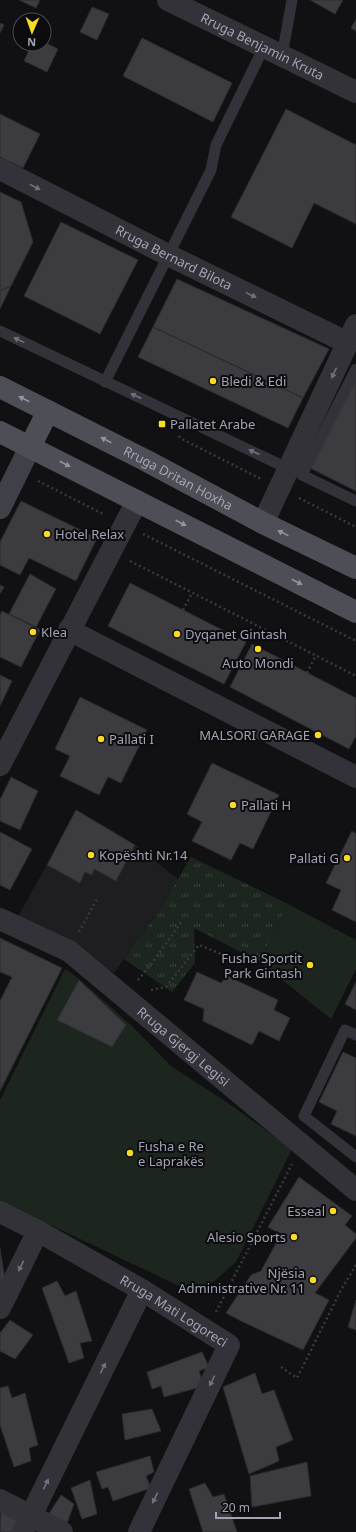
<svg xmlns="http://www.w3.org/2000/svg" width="356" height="1532" font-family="'Noto Sans',sans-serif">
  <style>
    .built { fill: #1e1d20 }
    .park { fill: url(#park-tufts) }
    .pitch { fill: #1d251f }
    .building { fill: #3c3b40; stroke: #2c2b2f }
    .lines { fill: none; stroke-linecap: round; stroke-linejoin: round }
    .path { stroke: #38383f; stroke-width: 2.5; stroke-dasharray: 2 3; stroke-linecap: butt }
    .service { stroke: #323238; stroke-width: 11 }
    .minor { stroke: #323238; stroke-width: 22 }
    .secondary { stroke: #404048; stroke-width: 22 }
    .primary { stroke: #4e4e57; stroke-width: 22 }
    .oneway { fill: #70717c }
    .oneway2 { fill: #9193a1 }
    .poi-dot { fill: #f8dc23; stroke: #0c0c0e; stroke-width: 1.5 }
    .labels { text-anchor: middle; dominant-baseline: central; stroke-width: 4; stroke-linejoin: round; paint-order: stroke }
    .street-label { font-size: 13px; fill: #a2a4b4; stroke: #0c0c0e }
    .poi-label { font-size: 13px; fill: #a2a4b4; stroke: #0c0c0e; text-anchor: start }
  </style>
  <defs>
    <pattern id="park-tufts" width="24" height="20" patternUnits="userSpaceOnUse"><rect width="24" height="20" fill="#1d251f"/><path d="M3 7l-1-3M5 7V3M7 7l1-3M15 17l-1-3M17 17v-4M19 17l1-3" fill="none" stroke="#3b423d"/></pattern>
  </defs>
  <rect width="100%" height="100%" fill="#111113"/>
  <path class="built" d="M76,810L135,845L178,879L160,909L114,973L73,944L17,918L47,865Z"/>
  <path class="park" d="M191,857L288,904L260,962L194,928L195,963L172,992L124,959L160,909Z"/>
  <path class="pitch" d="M288,904L356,940V969L331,1019L260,962Z
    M65,969L78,978L131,1025L172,1067L228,1103L292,1149L236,1262L198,1295L0,1201V1100Z"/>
  <path class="building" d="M19,0H40L36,8Z
    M310,0H343L335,14Z
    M92,7L109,14L97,40L80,32Z
    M356,19V31L351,28Z
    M0,23L4,25L0,33Z
    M142,38L232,83L213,122L123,76Z
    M44,42L58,49L47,72L24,61L32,44H44Z
    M286,109L356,145V224L314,203L292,248L231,217Z
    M0,114L40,134L23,168L0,157Z
    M0,192L21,202L33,242L11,286L0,291Z
    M61,222L138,260L100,334L24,296Z
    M177,279L329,349L303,398L153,327Z
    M11,286L0,309V291Z
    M153,327L303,398L288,428L138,357Z
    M356,378V491L310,468Z
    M21,501L97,538L76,581L29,558L20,575L0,565V542Z
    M30,574L56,589L36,627L9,614Z
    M130,583L246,642L224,684L108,626Z
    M0,585L4,587L0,594Z
    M2,611L40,630L21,667L0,657V615Z
    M252,644L356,698V736L349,749L230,687Z
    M0,675L12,681L0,706Z
    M80,697L147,730L121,783L108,777L99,795L60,776L70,756L55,749Z
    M212,763L279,795L253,849L240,843L231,860L192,841L202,822L187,814Z
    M11,777L38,791L20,830L0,821V800Z
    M76,810L135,845L116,881L94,869L92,875L85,872L80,883L47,865Z
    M352,831L356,834V922L332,910L341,890L326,883Z
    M0,832L32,849L10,890L0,885Z
    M0,938L62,968L0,1091V1001L12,977L0,972Z
    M197,972L221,983L227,976L278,1000L274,1010L290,1018L279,1041L259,1031L252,1045L203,1021L204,1009L184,1000Z
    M79,980L126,1025L112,1047L57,1020Z
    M356,982V1010L345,1004Z
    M343,1052L356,1058V1136L331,1124L337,1111L319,1102Z
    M299,1177L352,1216L345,1225L356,1234V1238L315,1293L329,1300L303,1350L243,1322L226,1313L251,1275L261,1271L281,1234L268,1227Z
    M0,1248L6,1287L0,1289Z
    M57,1281L65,1296L76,1291L92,1341L80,1343L84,1358L69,1363L42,1288Z
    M356,1300V1330L348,1327Z
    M10,1320L33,1335L15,1359L0,1351V1333Z
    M202,1352L209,1367L199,1371L204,1386L164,1397L161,1386L152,1389L147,1372Z
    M255,1373L262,1394L274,1390L293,1440L276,1447L279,1461L249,1474L223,1387Z
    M8,1386L12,1398L25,1393L38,1445L29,1448L31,1461L14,1467L0,1425V1388Z
    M152,1409L161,1431L125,1440L122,1414Z
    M150,1456L154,1472L146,1476L151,1488L113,1501L108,1487L102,1489L96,1472Z
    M307,1462L311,1496L252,1507L250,1476Z
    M90,1480L97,1514L82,1519L71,1488Z
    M205,1483L213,1497L224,1494L237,1532H203L189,1489Z
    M61,1495L74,1504L67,1523L48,1515Z
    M1,1511L18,1520L12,1532H0Z"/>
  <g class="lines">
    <path class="path" d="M179,436L180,438L261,479
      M38,481L105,515
      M299,498L356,527
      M143,534L356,641
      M130,561L356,676
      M183,610L192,593
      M307,673L316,655
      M79,932L98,897
      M138,980L152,963L182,921
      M151,990L166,987L199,945L237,960
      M216,1312L292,1164
      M281,1367L297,1378L341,1290L356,1265"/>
    <path class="service" d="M282,56L292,0
      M0,331L289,469
      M356,369L302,475L356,501
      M105,382L211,170L216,145L264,47
      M356,1035L345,1030L304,1116L356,1157"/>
    <g class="minor">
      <path id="s1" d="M168,0L356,92"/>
      <path id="s2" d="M0,169L168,255L348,343"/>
      <path d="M263,523L356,325"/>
      <path d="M69,630L356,777"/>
      <path d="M0,765L137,501"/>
      <path id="s3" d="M0,919L69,951L356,1190"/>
      <path id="s4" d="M0,1212L38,1231L142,1290L229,1345L139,1532"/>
      <path d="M0,1308L38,1231"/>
      <path d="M0,1500L62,1532"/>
      <path d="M23,1532L142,1290"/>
    </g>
    <path class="secondary" d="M0,508L30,447"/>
    <g class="primary">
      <path id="s5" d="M0,387L145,460L263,523L356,568"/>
      <path d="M0,432L356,612"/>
      <path d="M30,447L48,411"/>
    </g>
  </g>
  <defs><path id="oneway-solid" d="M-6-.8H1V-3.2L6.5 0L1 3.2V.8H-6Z"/></defs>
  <g class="oneway">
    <use href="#oneway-solid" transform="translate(35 187) rotate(27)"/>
    <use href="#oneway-solid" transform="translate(251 295) rotate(26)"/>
    <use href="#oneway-solid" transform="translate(19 340) rotate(-154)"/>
    <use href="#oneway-solid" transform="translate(334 373) rotate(115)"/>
    <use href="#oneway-solid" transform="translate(136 396) rotate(-155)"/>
    <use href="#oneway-solid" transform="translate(254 452) rotate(-155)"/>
    <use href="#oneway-solid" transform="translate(21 1266) rotate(117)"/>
    <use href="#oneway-solid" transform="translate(103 1368) rotate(-64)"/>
    <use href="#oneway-solid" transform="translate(212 1381) rotate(116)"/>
    <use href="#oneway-solid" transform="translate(46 1484) rotate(-64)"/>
    <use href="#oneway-solid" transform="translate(155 1498) rotate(116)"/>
  </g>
  <g class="oneway2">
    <use href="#oneway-solid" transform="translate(24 399) rotate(-153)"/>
    <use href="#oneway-solid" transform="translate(106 440) rotate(-153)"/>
    <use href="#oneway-solid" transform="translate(65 464) rotate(27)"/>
    <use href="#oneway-solid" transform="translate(181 523) rotate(27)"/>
    <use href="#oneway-solid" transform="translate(283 533) rotate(-154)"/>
    <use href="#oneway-solid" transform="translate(297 582) rotate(27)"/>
  </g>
  <g class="poi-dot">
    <circle cx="213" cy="381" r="4"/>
    <rect x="158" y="420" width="8" height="8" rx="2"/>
    <circle cx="47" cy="534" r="4"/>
    <circle cx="33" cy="632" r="4"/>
    <circle cx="177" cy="634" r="4"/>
    <circle cx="258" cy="649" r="4"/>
    <circle cx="318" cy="735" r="4"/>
    <circle cx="101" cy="739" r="4"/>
    <circle cx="233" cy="805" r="4"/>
    <circle cx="91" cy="855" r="4"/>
    <circle cx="347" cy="858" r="4"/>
    <circle cx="310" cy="965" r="4"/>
    <circle cx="130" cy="1153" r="4"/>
    <circle cx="333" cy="1211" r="4"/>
    <circle cx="294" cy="1237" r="4"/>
    <circle cx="313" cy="1280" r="4"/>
  </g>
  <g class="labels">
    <g class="street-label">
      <text stroke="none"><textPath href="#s1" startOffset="105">Rruga Benjamin Kruta</textPath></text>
      <text stroke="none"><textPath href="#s2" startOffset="195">Rruga Bernard Bilota</textPath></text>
      <text stroke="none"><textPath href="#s5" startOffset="200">Rruga Dritan Hoxha</textPath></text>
      <text stroke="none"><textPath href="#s3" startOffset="225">Rruga Gjergj Legisi</textPath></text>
      <text stroke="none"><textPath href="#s4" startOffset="200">Rruga Mati Logoreci</textPath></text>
    </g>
    <g class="poi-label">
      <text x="221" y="381">Bledi &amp; Edi</text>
      <text x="170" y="424">Pallatet Arabe</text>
      <text x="55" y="534">Hotel Relax</text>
      <text x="41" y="632">Klea</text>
      <text x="185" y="634">Dyqanet Gintash</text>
      <text x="258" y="663" text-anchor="middle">Auto Mondi</text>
      <text x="310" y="735" text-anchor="end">MALSORI GARAGE</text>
      <text x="109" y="739">Pallati I</text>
      <text x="241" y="805">Pallati H</text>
      <text x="99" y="855">Kopështi Nr.14</text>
      <text x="339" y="858" text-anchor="end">Pallati G</text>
      <text x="302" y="958" text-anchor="end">Fusha Sportit<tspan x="302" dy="15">Park Gintash</tspan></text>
      <text x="138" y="1146">Fusha e Re<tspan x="138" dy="15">e Laprakës</tspan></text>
      <text x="325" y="1211" text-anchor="end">Esseal</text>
      <text x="286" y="1237" text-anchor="end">Alesio Sports</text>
      <text x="305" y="1273" text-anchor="end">Njësia<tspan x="305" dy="15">Administrative Nr. 11</tspan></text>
    </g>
  </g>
  <g transform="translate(32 32) rotate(182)"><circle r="19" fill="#0c0c0e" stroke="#484950"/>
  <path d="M0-3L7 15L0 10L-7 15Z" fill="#f8dc23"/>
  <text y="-6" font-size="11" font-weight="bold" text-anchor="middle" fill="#a2a4b4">N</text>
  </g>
  <path d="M216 1512v6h64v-6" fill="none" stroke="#a2a4b4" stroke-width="2"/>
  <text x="222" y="1512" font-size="12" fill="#a2a4b4" stroke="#0c0c0e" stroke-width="3" paint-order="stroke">20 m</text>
</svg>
